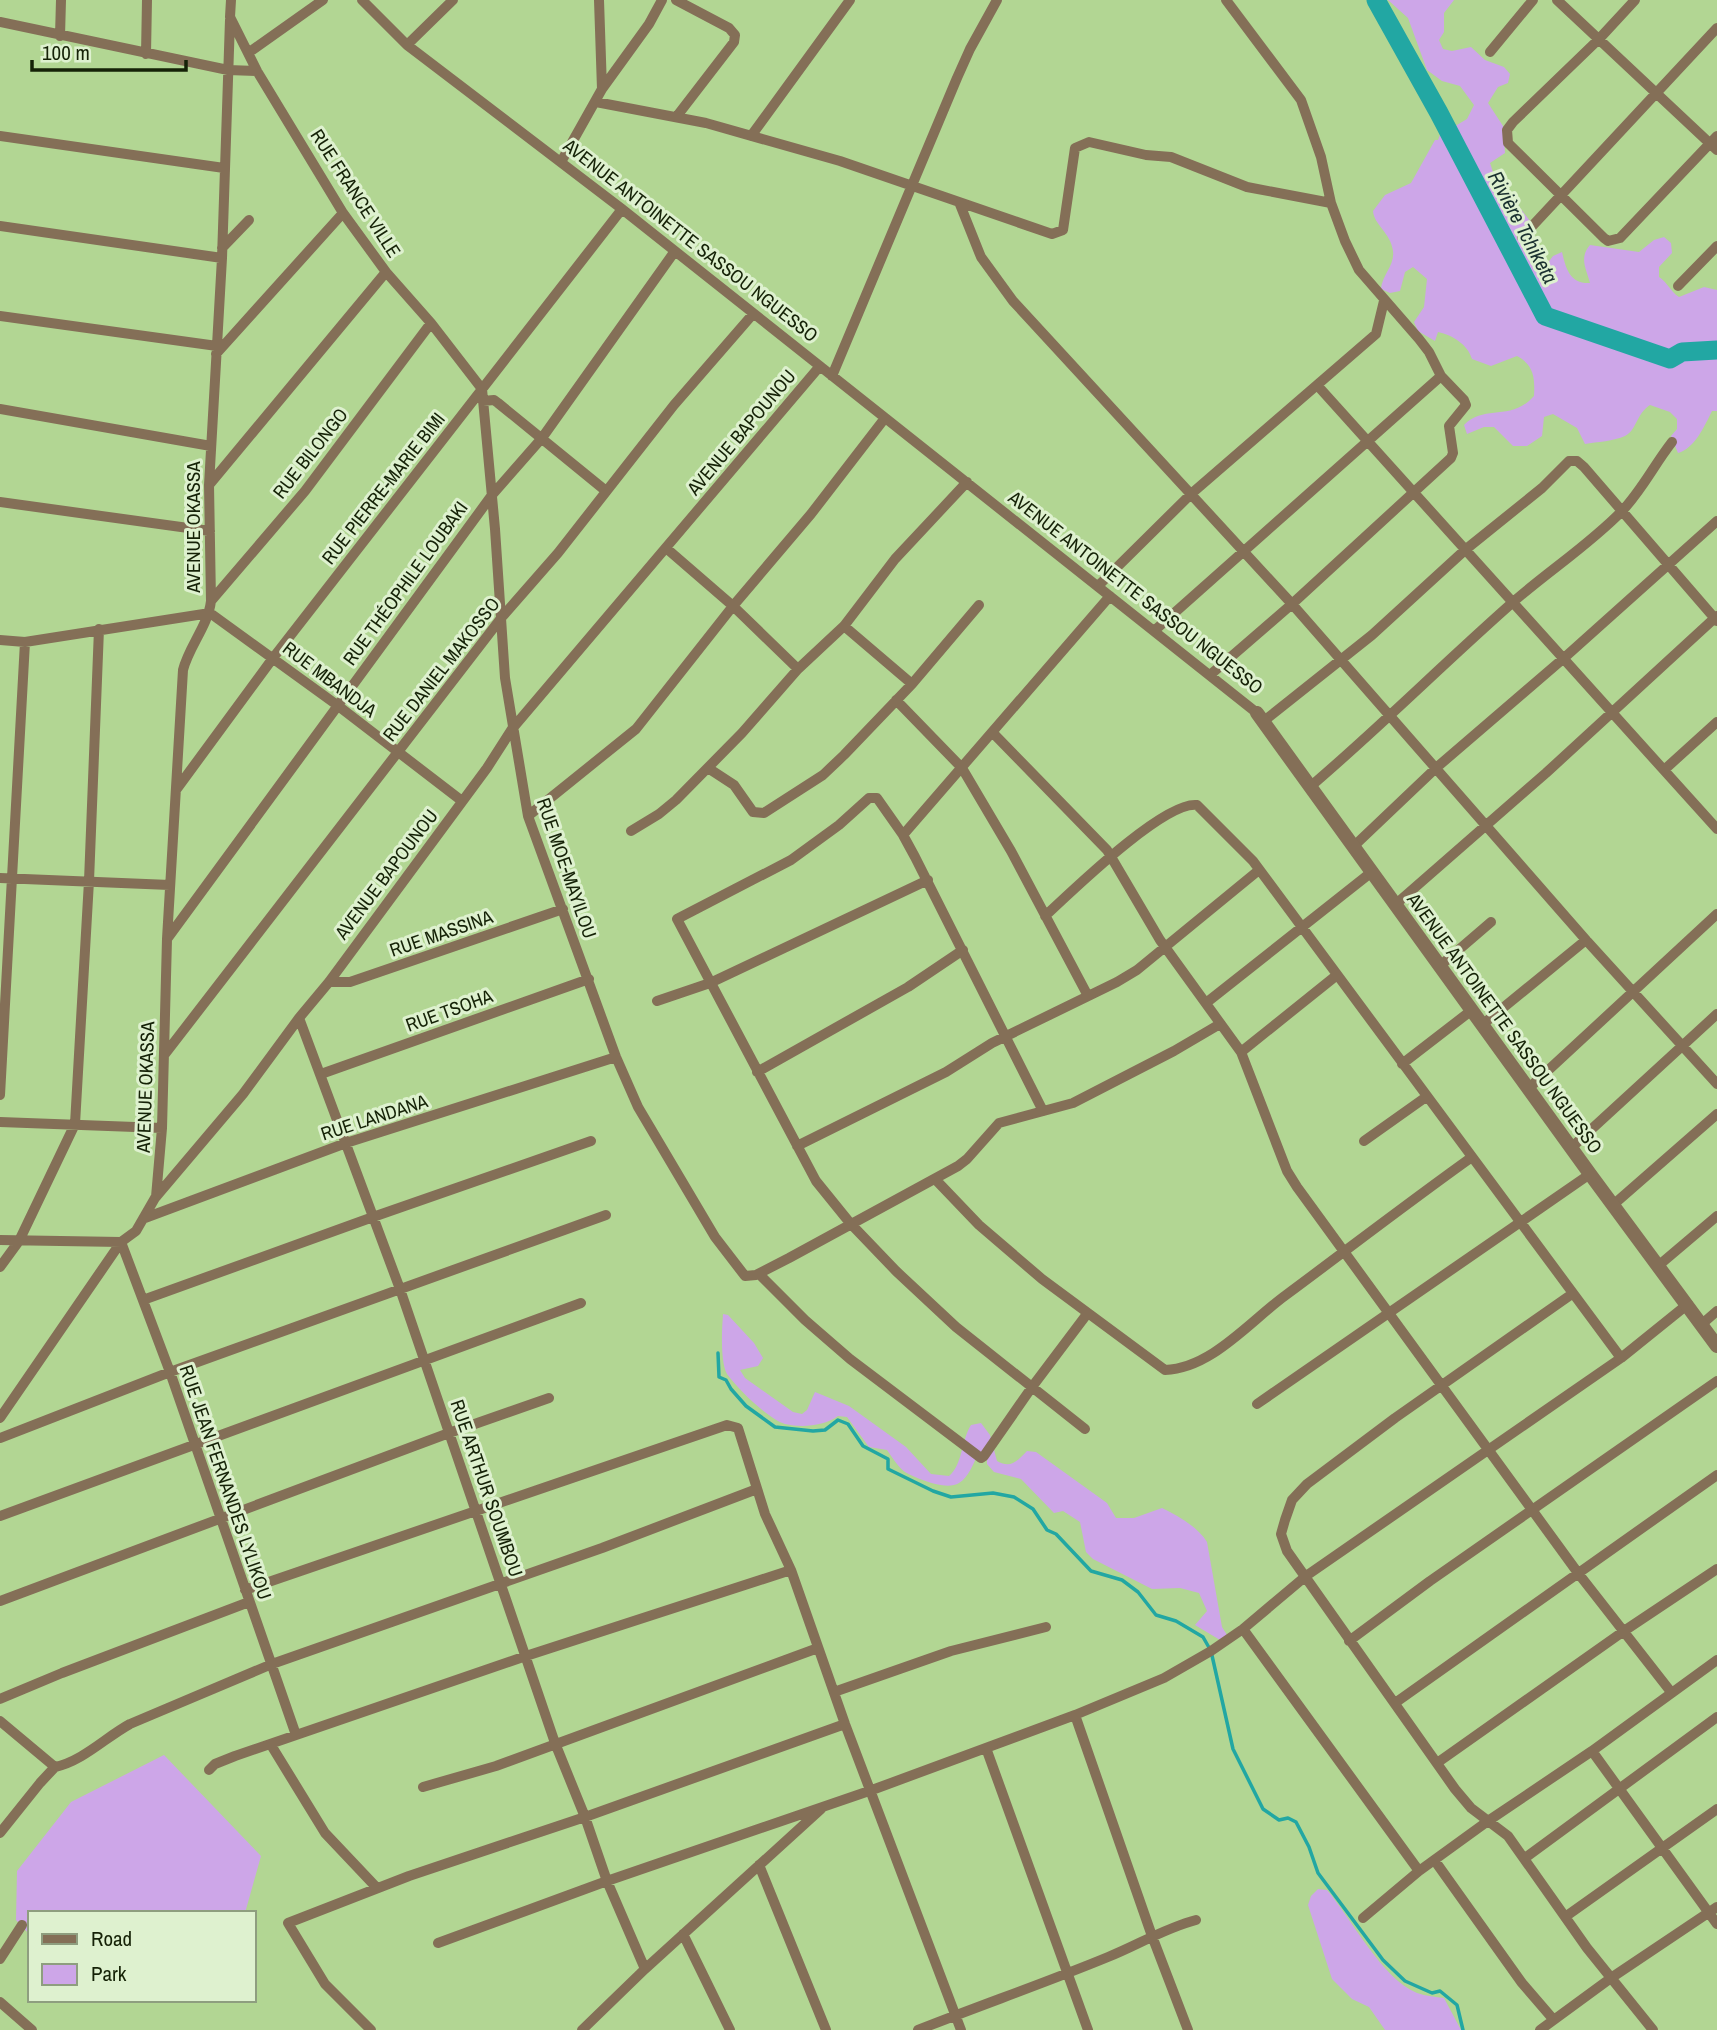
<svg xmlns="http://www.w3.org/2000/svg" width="1717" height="2030" font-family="'Archivo Narrow',sans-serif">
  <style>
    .green { fill: #cda6e8 }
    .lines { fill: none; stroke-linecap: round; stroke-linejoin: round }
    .stream { stroke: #22a7a3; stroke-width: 3.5 }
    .river { stroke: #22a7a3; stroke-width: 19 }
    .minor { stroke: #846f57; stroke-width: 10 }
    .tertiary { stroke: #846f57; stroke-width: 14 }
    .labels { text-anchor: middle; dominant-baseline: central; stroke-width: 6; stroke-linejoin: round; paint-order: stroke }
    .street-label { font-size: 19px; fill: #152207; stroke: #def1cf }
    .water-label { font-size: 21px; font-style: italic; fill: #1b3130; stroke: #def1cf }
  </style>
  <rect width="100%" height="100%" fill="#b2d693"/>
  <path class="green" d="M1388,0H1454L1444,13V32L1439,40L1443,49L1452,51L1471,47L1485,60L1504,67L1510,74L1508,83L1498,87L1488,103L1503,126L1505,153L1490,163L1493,172L1530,221L1532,230L1525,248C1531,259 1535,263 1547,264L1553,256L1562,252C1566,269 1570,284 1590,283C1586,268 1579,258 1590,245L1639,252L1654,240L1664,237L1671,243L1672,253L1659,267V277C1668,283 1670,291 1679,297L1704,287L1717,290V411H1712C1704,427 1695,448 1678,453L1671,436L1677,429V419L1670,412L1650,405C1636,414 1637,430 1625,436C1614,441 1597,442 1585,444L1577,428L1553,414L1544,417L1542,436L1527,446H1513L1494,427H1484L1467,434L1464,425C1485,404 1511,422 1534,396C1535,378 1534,365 1517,356L1491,366L1472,359C1468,345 1453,335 1438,332L1435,341L1418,331L1414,322L1424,307L1427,279L1413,267L1405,272L1400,291L1390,293L1381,289C1382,275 1395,265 1393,251C1391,233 1374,225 1373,211L1385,195L1411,183L1435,140H1438L1440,135L1467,119L1474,105L1460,86L1442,81L1427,70L1408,18Z
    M723,1314L728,1315L754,1343L763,1358L758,1366L740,1370L745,1378L793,1412L802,1414L807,1410L815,1392L849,1406L906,1447L931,1474L949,1476C963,1464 961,1441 971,1425L981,1423L990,1435L997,1461C1011,1469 1017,1461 1027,1451L1036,1452L1107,1503L1116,1518H1134L1162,1508C1178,1516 1198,1527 1207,1542L1222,1627L1227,1635L1220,1640L1195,1625L1207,1611L1199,1593L1180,1588L1152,1589L1093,1559L1086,1552L1080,1522L1063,1511L1054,1513L1021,1479L994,1472L987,1464V1454H978C973,1464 969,1477 959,1483C946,1491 918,1479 905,1472C898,1467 892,1457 887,1450L869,1447L847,1417L838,1416C824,1426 802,1428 785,1424C768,1419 737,1388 727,1374C720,1361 722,1329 723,1314Z
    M164,1755L261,1856L245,1913H30V1935L16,1920L17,1871L71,1802Z
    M1318,1889L1327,1890C1351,1918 1382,1979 1417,1993C1426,1996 1436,1997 1444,1998L1461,2030H1385L1369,2007L1352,1999L1332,1979L1308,1905L1311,1896Z"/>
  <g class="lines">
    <path class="stream" d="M718,1353L719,1377L726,1380L731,1389L746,1406L775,1427L813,1431L825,1430L838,1420L848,1424L863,1446L888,1459V1469L933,1491L951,1497L993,1493L1014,1497L1033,1509L1047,1530L1056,1534L1091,1571L1122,1580L1138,1592L1156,1615L1176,1621L1203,1637L1211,1651L1233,1749L1263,1809L1279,1820L1288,1818L1296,1822L1309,1847L1318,1873L1383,1960L1405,1981L1432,1993L1440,1991L1457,2005L1463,2030"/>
    <path class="river" d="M1376,0L1439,113L1545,316L1670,359L1682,352L1717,350"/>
    <path class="minor" d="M231,0L230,17L257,71L343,213L386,272L431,323L482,389L495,529L505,678L528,816L616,1057L638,1107L715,1237L745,1276L756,1275L789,1258L958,1166L967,1159L999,1123L1073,1103L1174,1051L1220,1024
      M362,0L407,45L622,209L1257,713
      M599,0L602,89
      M676,0L729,28L735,35L734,42L677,116
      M1557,0L1717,150
      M1635,0L1599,39L1513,122L1507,130L1508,143L1604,238L1608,241L1620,238L1717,136
      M0,22L228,70L257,71
      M60,36L61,0
      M407,45L453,0
      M1490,52L1533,0
      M248,53L323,0
      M146,54L147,0
      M596,102L706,123L840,161L1052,234L1063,230L1075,148L1089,142L1146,155L1171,157L1247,187L1331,203
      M0,136L224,168
      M751,136L850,0
      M561,162L602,89L649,24L662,0
      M959,202L981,257L1013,301L1292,604L1586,940L1717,1084
      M0,226L222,258
      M1522,237L1717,28
      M222,248L249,220
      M1678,286L1717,246
      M0,316L217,346
      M216,354L343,213
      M832,376L957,78L970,49L997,0
      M1317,385L1717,829
      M483,401L494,400L498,403L606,491
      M0,409L211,446
      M209,485L386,272
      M0,502L210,531
      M666,548L733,606L798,669
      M1098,586L1191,494L1376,334L1384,301
      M211,601L305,491L431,323
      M210,613L337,705L462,801
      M844,626L912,684
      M1154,631L1441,376
      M0,640L25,642L210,613
      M1210,675L1292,604L1451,458L1453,453L1449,426L1466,405L1464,400L1441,376L1429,352L1419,339L1359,270L1345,241L1331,203L1321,157L1301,100L1226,0
      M896,700L962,768L1011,851L1088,996
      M1264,721L1372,635L1465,550L1542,488L1569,461H1577L1584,467L1717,621
      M993,733L1107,850L1160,940L1241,1052L1287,1171L1297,1187L1578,1573L1671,1692
      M708,768L734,785L753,812L764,813L823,775L844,755L912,684L979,605
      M1664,770L1717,722
      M1311,786C1380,727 1444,663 1512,603C1547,572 1589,545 1622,511C1642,490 1654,465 1672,442
      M176,790L273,658L622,209
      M528,816L636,729L733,606L811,514L885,418
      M631,831L659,814L676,800L742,733L798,669L844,626L895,559L967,482
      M903,835L1110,596
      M1354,846L1436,768L1564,658L1717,521
      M0,878L170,885
      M1396,904L1546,773L1717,616
      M1045,916C1071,892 1164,801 1197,805L1253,861L1621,1358
      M167,939L492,495L542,438L675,251
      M1441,965L1491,922
      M329,982H350L563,909
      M657,1001L710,983L928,880
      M1206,1003L1373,871
      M299,1018L400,1289L555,1743L585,1817L607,1881L645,1969
      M1482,1025L1586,940
      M1241,1052L1337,975
      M165,1054L502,617L558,553L674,405L753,314
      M1402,1064L1472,1010
      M757,1072L908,987L963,950
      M321,1074L589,979
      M1529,1088L1717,914
      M0,1095L25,642
      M1043,1111L915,857L903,835L877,798H869L839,825L791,860L677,919L816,1181L850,1223L896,1271L956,1327L1085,1429
      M0,1122L162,1128
      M1364,1141L1426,1097
      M797,1146L946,1072L992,1043L1117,982L1137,970L1259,870
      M1571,1148L1717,1014
      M935,1179L979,1225L1042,1279L1165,1370C1212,1368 1250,1321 1286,1295C1348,1249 1409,1202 1472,1157
      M156,1197L162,1128L167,939L183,670C189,646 208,626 211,601L209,485L222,258L230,20
      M1613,1205L1717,1114
      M145,1218L346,1143L616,1057
      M0,1240L121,1242L170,1372L296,1735
      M1658,1266L1717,1216
      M0,1267L19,1241L75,1124L89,881L99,629
      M759,1274L805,1320L850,1359L981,1458L984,1456L1032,1387L1087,1314
      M1572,1294L1395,1418L1307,1484L1292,1500L1285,1520L1281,1534L1287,1551L1455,1789L1471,1808L1508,1836L1587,1948L1653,2030
      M143,1300L373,1217L591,1141
      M1702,1324L1717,1311
      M1257,1404L1590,1174
      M0,1418L121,1242L136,1231L155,1198L243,1094L299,1018L329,982L487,768L512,729L820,366
      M0,1438L170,1372L606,1215
      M0,1516L581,1303
      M245,1590L727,1425L738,1428L765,1514L791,1570L845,1724L961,2030
      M0,1601L449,1433L549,1398
      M1243,1629L1419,1871
      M1349,1641L1430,1581L1717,1381
      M834,1692L951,1651L1046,1627
      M0,1699L62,1673L249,1602
      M1395,1703L1717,1475
      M1075,1715L1152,1936L1188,2030
      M0,1721L55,1767L40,1783L0,1833
      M271,1745L325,1833L377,1888
      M986,1748L1088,2030
      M1592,1751L1717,1924
      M1437,1763L1624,1631L1717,1569
      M55,1767C83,1761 106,1737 130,1724L272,1664L602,1548L757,1489
      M209,1770L215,1764L235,1756L526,1656L791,1570
      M423,1787L496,1766L818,1648
      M1525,1858L1717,1717
      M1435,1861L1522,1983L1553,2019
      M759,1865L826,2030
      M1565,1917L1717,1809
      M1363,1918L1419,1871L1488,1821L1592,1751L1717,1660
      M683,1934L730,2030
      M438,1943L607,1881L872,1790L1075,1715L1164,1678L1211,1651L1243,1629L1306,1576L1621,1358L1688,1304
      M0,1959L22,1925
      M0,2002L32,2030
      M371,2030L325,1984L288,1923L409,1876L585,1817L845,1724
      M582,2030L645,1969L821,1809
      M918,2030C981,2005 1045,1983 1108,1957C1138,1945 1165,1928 1196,1920
      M1540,2030L1611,1978L1717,1907"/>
    <path class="tertiary" d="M1257,713L1590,1174L1717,1346"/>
  </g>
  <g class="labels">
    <g class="street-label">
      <text transform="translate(356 193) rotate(57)">RUE FRANCE VILLE</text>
      <text transform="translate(691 240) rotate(38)">AVENUE ANTOINETTE SASSOU NGUESSO</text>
      <text transform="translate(741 432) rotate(-50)">AVENUE BAPOUNOU</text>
      <text transform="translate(310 453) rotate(-52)">RUE BILONGO</text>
      <text transform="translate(383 488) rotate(-52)">RUE PIERRE-MARIE BIMI</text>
      <text transform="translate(193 527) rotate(-90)">AVENUE OKASSA</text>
      <text transform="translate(405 583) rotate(-54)">RUE THÉOPHILE LOUBAKI</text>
      <text transform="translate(1136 592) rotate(38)">AVENUE ANTOINETTE SASSOU NGUESSO</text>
      <text transform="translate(441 669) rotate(-52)">RUE DANIEL MAKOSSO</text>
      <text transform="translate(330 679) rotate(37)">RUE MBANDJA</text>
      <text transform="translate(567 868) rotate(71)">RUE MOE-MAYILOU</text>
      <text transform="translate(386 874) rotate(-53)">AVENUE BAPOUNOU</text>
      <text transform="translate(441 933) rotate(-19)">RUE MASSINA</text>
      <text transform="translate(449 1010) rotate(-20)">RUE TSOHA</text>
      <text transform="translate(1505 1023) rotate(54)">AVENUE ANTOINETTE SASSOU NGUESSO</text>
      <text transform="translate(145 1087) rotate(-88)">AVENUE OKASSA</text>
      <text transform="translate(374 1117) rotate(-18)">RUE LANDANA</text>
      <text transform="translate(226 1482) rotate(71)">RUE JEAN FERNANDES LYLIKOU</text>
      <text transform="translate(487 1488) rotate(71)">RUE ARTHUR SOUMBOU</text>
    </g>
    <g class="water-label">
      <text transform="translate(1523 227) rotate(62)">Rivière Tchiketa</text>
    </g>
  </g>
  <rect x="28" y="1911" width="228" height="91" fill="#def1cf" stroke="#8e9e7f" stroke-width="2"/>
  <rect x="42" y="1934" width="35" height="10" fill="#846f57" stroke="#8e9e7f" stroke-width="2"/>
  <text x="91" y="1946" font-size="21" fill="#152207">Road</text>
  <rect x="42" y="1964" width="35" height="21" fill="#cda6e8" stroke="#8e9e7f" stroke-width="2"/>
  <text x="91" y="1981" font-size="21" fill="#152207">Park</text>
  <path d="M32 60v10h154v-10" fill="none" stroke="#152207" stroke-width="3.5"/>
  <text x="42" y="60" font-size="21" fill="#152207" stroke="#def1cf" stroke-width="5" paint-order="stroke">100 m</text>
</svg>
